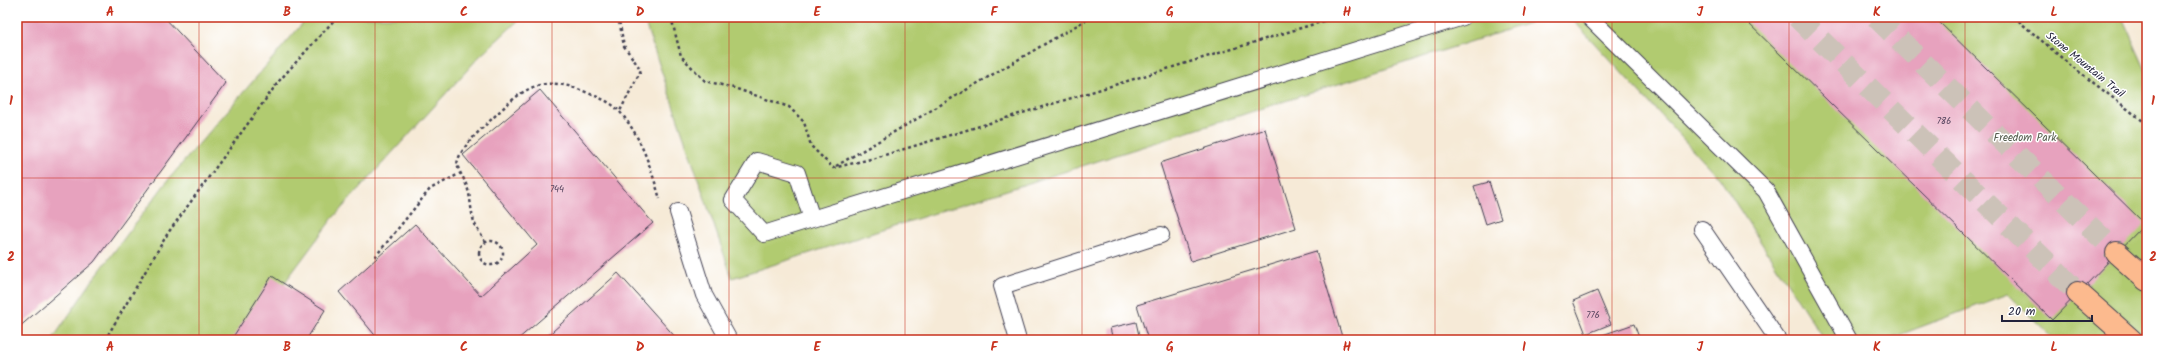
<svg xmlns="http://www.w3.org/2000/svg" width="2164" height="357" font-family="Kalam,sans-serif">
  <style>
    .green { fill: #b1cb70; stroke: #6a7656 }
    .building { fill: #e7a2be }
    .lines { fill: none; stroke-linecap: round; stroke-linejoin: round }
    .trunk-tunnel { stroke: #ccc2b8; stroke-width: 22; stroke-dasharray: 22 11; stroke-linecap: butt }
    .service-casing { stroke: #424052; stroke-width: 18 }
    .trunk-casing { stroke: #424052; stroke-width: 24 }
    .path { stroke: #424052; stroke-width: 2.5; stroke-dasharray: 3 3; stroke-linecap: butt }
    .service { stroke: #fff; stroke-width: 16 }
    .trunk { stroke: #fcba8e; stroke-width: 22 }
    .grid { fill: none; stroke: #c8321e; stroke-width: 1; stroke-opacity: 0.55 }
    .labels { text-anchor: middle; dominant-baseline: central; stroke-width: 3; stroke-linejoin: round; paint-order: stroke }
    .number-label { font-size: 9px; fill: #53425c }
    .street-label { font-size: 11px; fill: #22223b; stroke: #fff }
    .park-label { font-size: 11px; fill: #545d4e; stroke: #fff }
    .neatline { fill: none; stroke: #c8321e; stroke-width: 1.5 }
    .grid-label { font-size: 13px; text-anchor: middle; font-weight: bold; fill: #c8321e }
  </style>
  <rect width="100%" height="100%" fill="#fff"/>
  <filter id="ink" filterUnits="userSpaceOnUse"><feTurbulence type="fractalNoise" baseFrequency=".025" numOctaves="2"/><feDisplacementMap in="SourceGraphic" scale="8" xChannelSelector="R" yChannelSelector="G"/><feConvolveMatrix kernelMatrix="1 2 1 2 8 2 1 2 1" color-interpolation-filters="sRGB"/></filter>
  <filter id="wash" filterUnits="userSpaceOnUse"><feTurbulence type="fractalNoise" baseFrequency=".012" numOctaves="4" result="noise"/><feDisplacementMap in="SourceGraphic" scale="16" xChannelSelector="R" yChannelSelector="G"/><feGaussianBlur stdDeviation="0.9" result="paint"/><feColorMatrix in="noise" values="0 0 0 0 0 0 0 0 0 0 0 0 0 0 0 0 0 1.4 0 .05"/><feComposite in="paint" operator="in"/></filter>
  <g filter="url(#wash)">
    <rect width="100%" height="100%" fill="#f6ead7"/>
    <path class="green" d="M308,17H522L479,57L332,219L242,340H52L92,281L168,180Z
      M643,17H1548L732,278Z
      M1570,17H2122L2147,73V340H2055L2008,294L1886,340H1824L1720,179Z"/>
    <g id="blocks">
      <path class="building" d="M17,17H164L226,83L94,262L17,329Z
        M1742,17H1934L2145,224L2052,320Z
        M540,90L653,223L517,340H379L339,292L415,224L481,296L537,245L463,155Z
        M1265,129L1296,228L1191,261L1160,163Z
        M1489,182L1501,219L1486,224L1474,186Z
        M1316,251L1343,340H1148L1137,305Z
        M618,273L678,340H543Z
        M272,276L325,310L306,340H231Z
        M1597,291L1611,324L1586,334L1573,301Z
        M1136,322L1140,340H1113L1110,328Z
        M1634,324L1640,340H1591V339Z"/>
    </g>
  </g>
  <g filter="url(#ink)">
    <use href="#blocks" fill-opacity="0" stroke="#424052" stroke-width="1"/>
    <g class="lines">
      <path class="trunk-tunnel" d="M1797,17L2078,293
        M1876,17L2117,253"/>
      <defs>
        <path id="service" d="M1589,17L1766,191L1849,340
          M678,212L704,295L729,340
          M812,219L797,173L757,161L733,200L764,234L812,219L1463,17
          M1702,229L1778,340
          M1018,340L1002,286L1161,235"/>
        <path id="trunk" d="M2117,253L2147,280
          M2078,293L2131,340"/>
      </defs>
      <use href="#service" class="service-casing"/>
      <use href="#trunk" class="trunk-casing"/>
      <path class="path" d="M616,17L620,25L624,46L641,70L620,111
        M671,17L681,56L705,81L734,88L789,107L804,122L811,146L833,168L875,158L1337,17
        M2014,17L2069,64L2147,124
        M836,166L1091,17
        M479 253a12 12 0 1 1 24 0a12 12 0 1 1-24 0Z
        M485,242C481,234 475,227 473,218C470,206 471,194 465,182C463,176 455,167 458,160C463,144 487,124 499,112C530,82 548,76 588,93C600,98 611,102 619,111C641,135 651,169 660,199
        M375,257L430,189L461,173
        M105,340L168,233L279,81L337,17"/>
      <use href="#service" class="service"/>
      <use href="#trunk" class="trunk"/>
    </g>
  </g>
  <path class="grid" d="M199,17V340M375,17V340M552,17V340M729,17V340M905,17V340M1082,17V340M1259,17V340M1435,17V340M1612,17V340M1789,17V340M1965,17V340M17,178H2147"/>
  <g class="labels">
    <g class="number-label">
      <text x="1944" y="121">786</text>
      <text x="557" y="189">744</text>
      <text x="1593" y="315">776</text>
    </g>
    <g class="street-label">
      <text transform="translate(2085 65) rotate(39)">Stone Mountain Trail</text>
    </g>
    <g class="park-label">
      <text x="2025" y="138">Freedom Park</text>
    </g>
  </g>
  <rect width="2164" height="357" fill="none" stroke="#fff" stroke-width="44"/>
  <path d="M2002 315v6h90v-6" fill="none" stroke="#22223b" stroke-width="2"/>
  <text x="2008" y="315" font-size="12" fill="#22223b" stroke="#ffffff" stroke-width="3" paint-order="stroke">20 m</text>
  <rect x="22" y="22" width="2120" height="313" class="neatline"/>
  <g class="grid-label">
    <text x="110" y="16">A</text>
    <text x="287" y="16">B</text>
    <text x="464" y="16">C</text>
    <text x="640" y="16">D</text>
    <text x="817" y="16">E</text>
    <text x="994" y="16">F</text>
    <text x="1170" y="16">G</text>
    <text x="1347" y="16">H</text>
    <text x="1524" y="16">I</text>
    <text x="1700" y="16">J</text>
    <text x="1877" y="16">K</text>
    <text x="2054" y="16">L</text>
    <text x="11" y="105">1</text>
    <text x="2153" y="105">1</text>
    <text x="11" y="261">2</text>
    <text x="2153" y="261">2</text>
    <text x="110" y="351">A</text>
    <text x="287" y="351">B</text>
    <text x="464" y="351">C</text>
    <text x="640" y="351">D</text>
    <text x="817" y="351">E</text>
    <text x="994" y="351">F</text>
    <text x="1170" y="351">G</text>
    <text x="1347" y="351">H</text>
    <text x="1524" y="351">I</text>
    <text x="1700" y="351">J</text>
    <text x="1877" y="351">K</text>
    <text x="2054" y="351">L</text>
  </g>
</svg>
